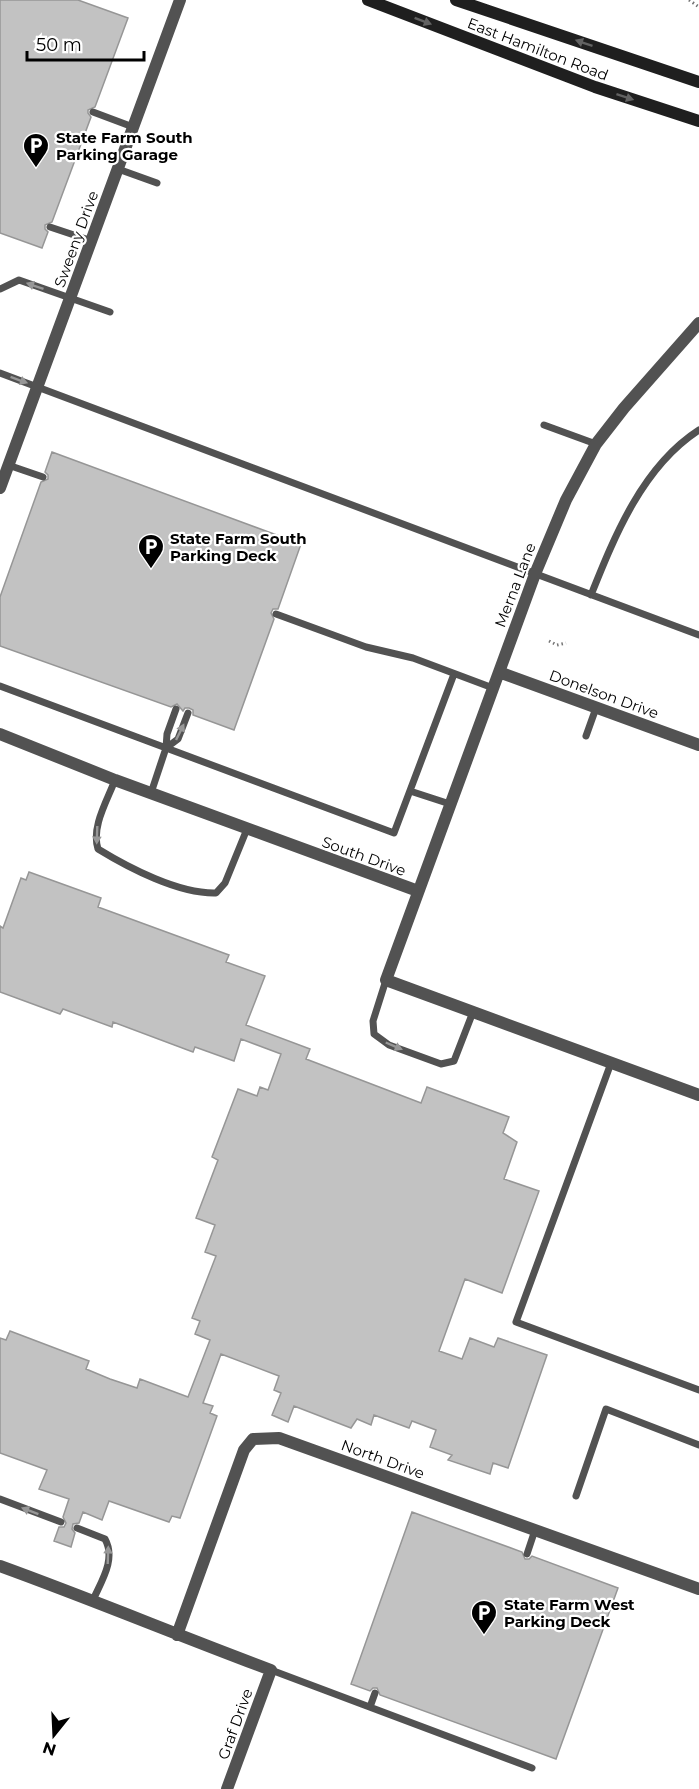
<svg xmlns="http://www.w3.org/2000/svg" width="699" height="1789" font-family="Montserrat,sans-serif">
  <style>
    .building { fill: #c2c2c2; stroke: #969696; stroke-width: 1.5 }
    .lines { fill: none; stroke-linecap: round; stroke-linejoin: round }
    .path { stroke: #747474; stroke-width: 3; stroke-dasharray: 1.5 3; stroke-linecap: butt }
    .service { stroke: #525252; stroke-width: 7 }
    .minor { stroke: #525252; stroke-width: 12 }
    .secondary { stroke: #1f1f1f; stroke-width: 12 }
    .oneway { fill: #626262 }
    .oneway2 { fill: #979797 }
    .labels { text-anchor: middle; dominant-baseline: central; stroke-width: 4.5; stroke-linejoin: round; paint-order: stroke }
    .street-label { font-size: 15px; fill: #000; stroke: #fff }
    .poi-label { font-size: 15px; font-weight: bold; fill: #000; stroke: #fff; text-anchor: start }
  </style>
  <rect width="100%" height="100%" fill="#fff"/>
  <path class="building" d="M0,0H78L128,18L95,107L88,110V113L91,117L52,222L45,225V229L48,232L42,248L0,233Z
    M52,452L301,544L278,609H273L271,613L274,619L234,730L193,715V710L189,708H185L183,711L177,704L171,707L0,646V597L41,482L48,479V475L45,472Z
    M29,872L101,898L98,907L229,955L226,962L265,976L246,1025L310,1049L306,1059L421,1103L427,1087L509,1117L503,1133L517,1142L504,1179L539,1191L502,1293L465,1279L439,1351L462,1359L470,1338L494,1347L498,1338L547,1355L508,1468L493,1463L490,1474L448,1460L452,1455L430,1447L436,1430L412,1421L409,1428L374,1415L371,1425L357,1419L351,1428L294,1406L288,1422L272,1415L281,1393L274,1390L279,1376L221,1354L203,1403L213,1406L210,1413L217,1416L180,1518L172,1516L169,1522L109,1501L102,1520L83,1512L79,1523L73,1524L72,1529L75,1533L71,1547L54,1541L59,1527H64L66,1523L63,1517L69,1499L39,1489L47,1470L0,1453V1338L6,1340L10,1331L89,1361L86,1369L110,1379L137,1388L140,1379L188,1397L210,1340L195,1334L200,1321L192,1318L216,1256L205,1252L215,1225L196,1218L218,1160L212,1157L238,1089L257,1096L260,1087L268,1090L281,1054L241,1039L234,1061L195,1047L193,1052L113,1022L112,1027L63,1009L60,1014L0,992V926L3,928L21,878L26,880Z
    M412,1512L522,1552L525,1559H529L532,1556L618,1588L556,1759L380,1695L377,1688H373L370,1691L351,1684Z"/>
  <g class="lines">
    <path class="path" d="M689,0L699,7
      M549,641L557,645L566,643"/>
    <path class="service" d="M93,112L133,127
      M118,169L157,183
      M50,227L92,241
      M0,289L19,280L110,312
      M0,373L699,635
      M544,425L596,444
      M8,465L43,477
      M591,595C615,535 643,466 699,430
      M276,614L366,647L413,658L493,688
      M0,686L394,833L454,674
      M586,736L596,708
      M166,748L178,739L188,713
      M115,780C107,801 91,827 98,849C129,868 179,894 216,893L225,883L247,829
      M410,791L450,804
      M151,793L166,748L167,734L176,709
      M386,980L373,1021L374,1034L389,1045L441,1064L454,1061L473,1012
      M611,1063L516,1322L699,1390
      M576,1496L606,1409L699,1445
      M0,1499L61,1522
      M77,1528L105,1539C116,1559 102,1580 93,1600
      M527,1554L535,1530
      M271,1670L532,1768
      M370,1707L375,1693"/>
    <path class="minor" d="M699,323L624,408L596,444L566,500L535,574L386,980L699,1095
      M0,488L180,0
      M499,672L699,745
      M0,734L115,780L418,891
      M0,1566C91,1599 180,1636 271,1670L227,1789
      M177,1635L244,1450L253,1439L279,1438L699,1589"/>
    <path class="secondary" d="M368,0L595,87L699,121
      M456,0L699,82"/>
  </g>
  <defs><path id="oneway-solid" d="M-6-.8H1V-3.2L6.5 0L1 3.2V.8H-6Z" transform="scale(1.5)"/></defs>
  <g class="oneway">
    <use href="#oneway-solid" transform="translate(423 21) rotate(21)"/>
    <use href="#oneway-solid" transform="translate(584 43) rotate(-161)"/>
    <use href="#oneway-solid" transform="translate(625 97) rotate(18)"/>
  </g>
  <g class="oneway2">
    <use href="#oneway-solid" transform="translate(35 286) rotate(-161)"/>
    <use href="#oneway-solid" transform="translate(19 380) rotate(20)"/>
    <use href="#oneway-solid" transform="translate(180 732) rotate(-64)"/>
    <use href="#oneway-solid" transform="translate(97 835) rotate(92)"/>
    <use href="#oneway-solid" transform="translate(394 1046) rotate(23)"/>
    <use href="#oneway-solid" transform="translate(30 1511) rotate(-159)"/>
    <use href="#oneway-solid" transform="translate(108 1555) rotate(-88)"/>
  </g>
  <defs>
    <symbol id="parking-pin" viewBox="-11 -11 22 30"><path d="M0 17L-7.5 6A9.5 9.5 0 1 1 7.5 6Z" fill="#000" stroke="#fff"/><path d="M-3.5-5.5H1a3.5 3.5 0 0 1 0 7H-1V5.5H-3.5ZM-1-3.4V-.6H.8a1.4 1.4 0 0 0 0-2.8Z" fill="#fff"/></symbol>
  </defs>
  <g fill-rule="evenodd">
    <use href="#parking-pin" x="21" y="131" width="30" height="40"/>
    <use href="#parking-pin" x="136" y="532" width="30" height="40"/>
    <use href="#parking-pin" x="469" y="1598" width="30" height="40"/>
  </g>
  <g class="labels">
    <g class="street-label">
      <text transform="translate(538 49) rotate(21)">East Hamilton Road</text>
      <text transform="translate(76 239) rotate(-70)">Sweeny Drive</text>
      <text transform="translate(515 585) rotate(-69)">Merna Lane</text>
      <text transform="translate(604 694) rotate(20)">Donelson Drive</text>
      <text transform="translate(364 856) rotate(20)">South Drive</text>
      <text transform="translate(383 1459) rotate(20)">North Drive</text>
      <text transform="translate(235 1724) rotate(-70)">Graf Drive</text>
    </g>
    <g class="poi-label">
      <text x="56" y="137">State Farm South<tspan x="56" dy="17">Parking Garage</tspan></text>
      <text x="170" y="538">State Farm South<tspan x="170" dy="17">Parking Deck</tspan></text>
      <text x="504" y="1604">State Farm West<tspan x="504" dy="17">Parking Deck</tspan></text>
    </g>
  </g>
  <g transform="translate(54 1735) rotate(198)" stroke="#ffffff" stroke-width="4.5" paint-order="stroke">
  <path d="M0-4.5L10 22L0 15L-10 22Z" fill="#000000"/>
  <text y="-9" font-size="16" font-weight="bold" text-anchor="middle" fill="#000000">N</text>
  </g>
  <path d="M27 51v9h117v-9" fill="none" stroke="#000000" stroke-width="3"/>
  <text x="36" y="51" font-size="18" fill="#000000" stroke="#ffffff" stroke-width="4.5" paint-order="stroke">50 m</text>
</svg>
